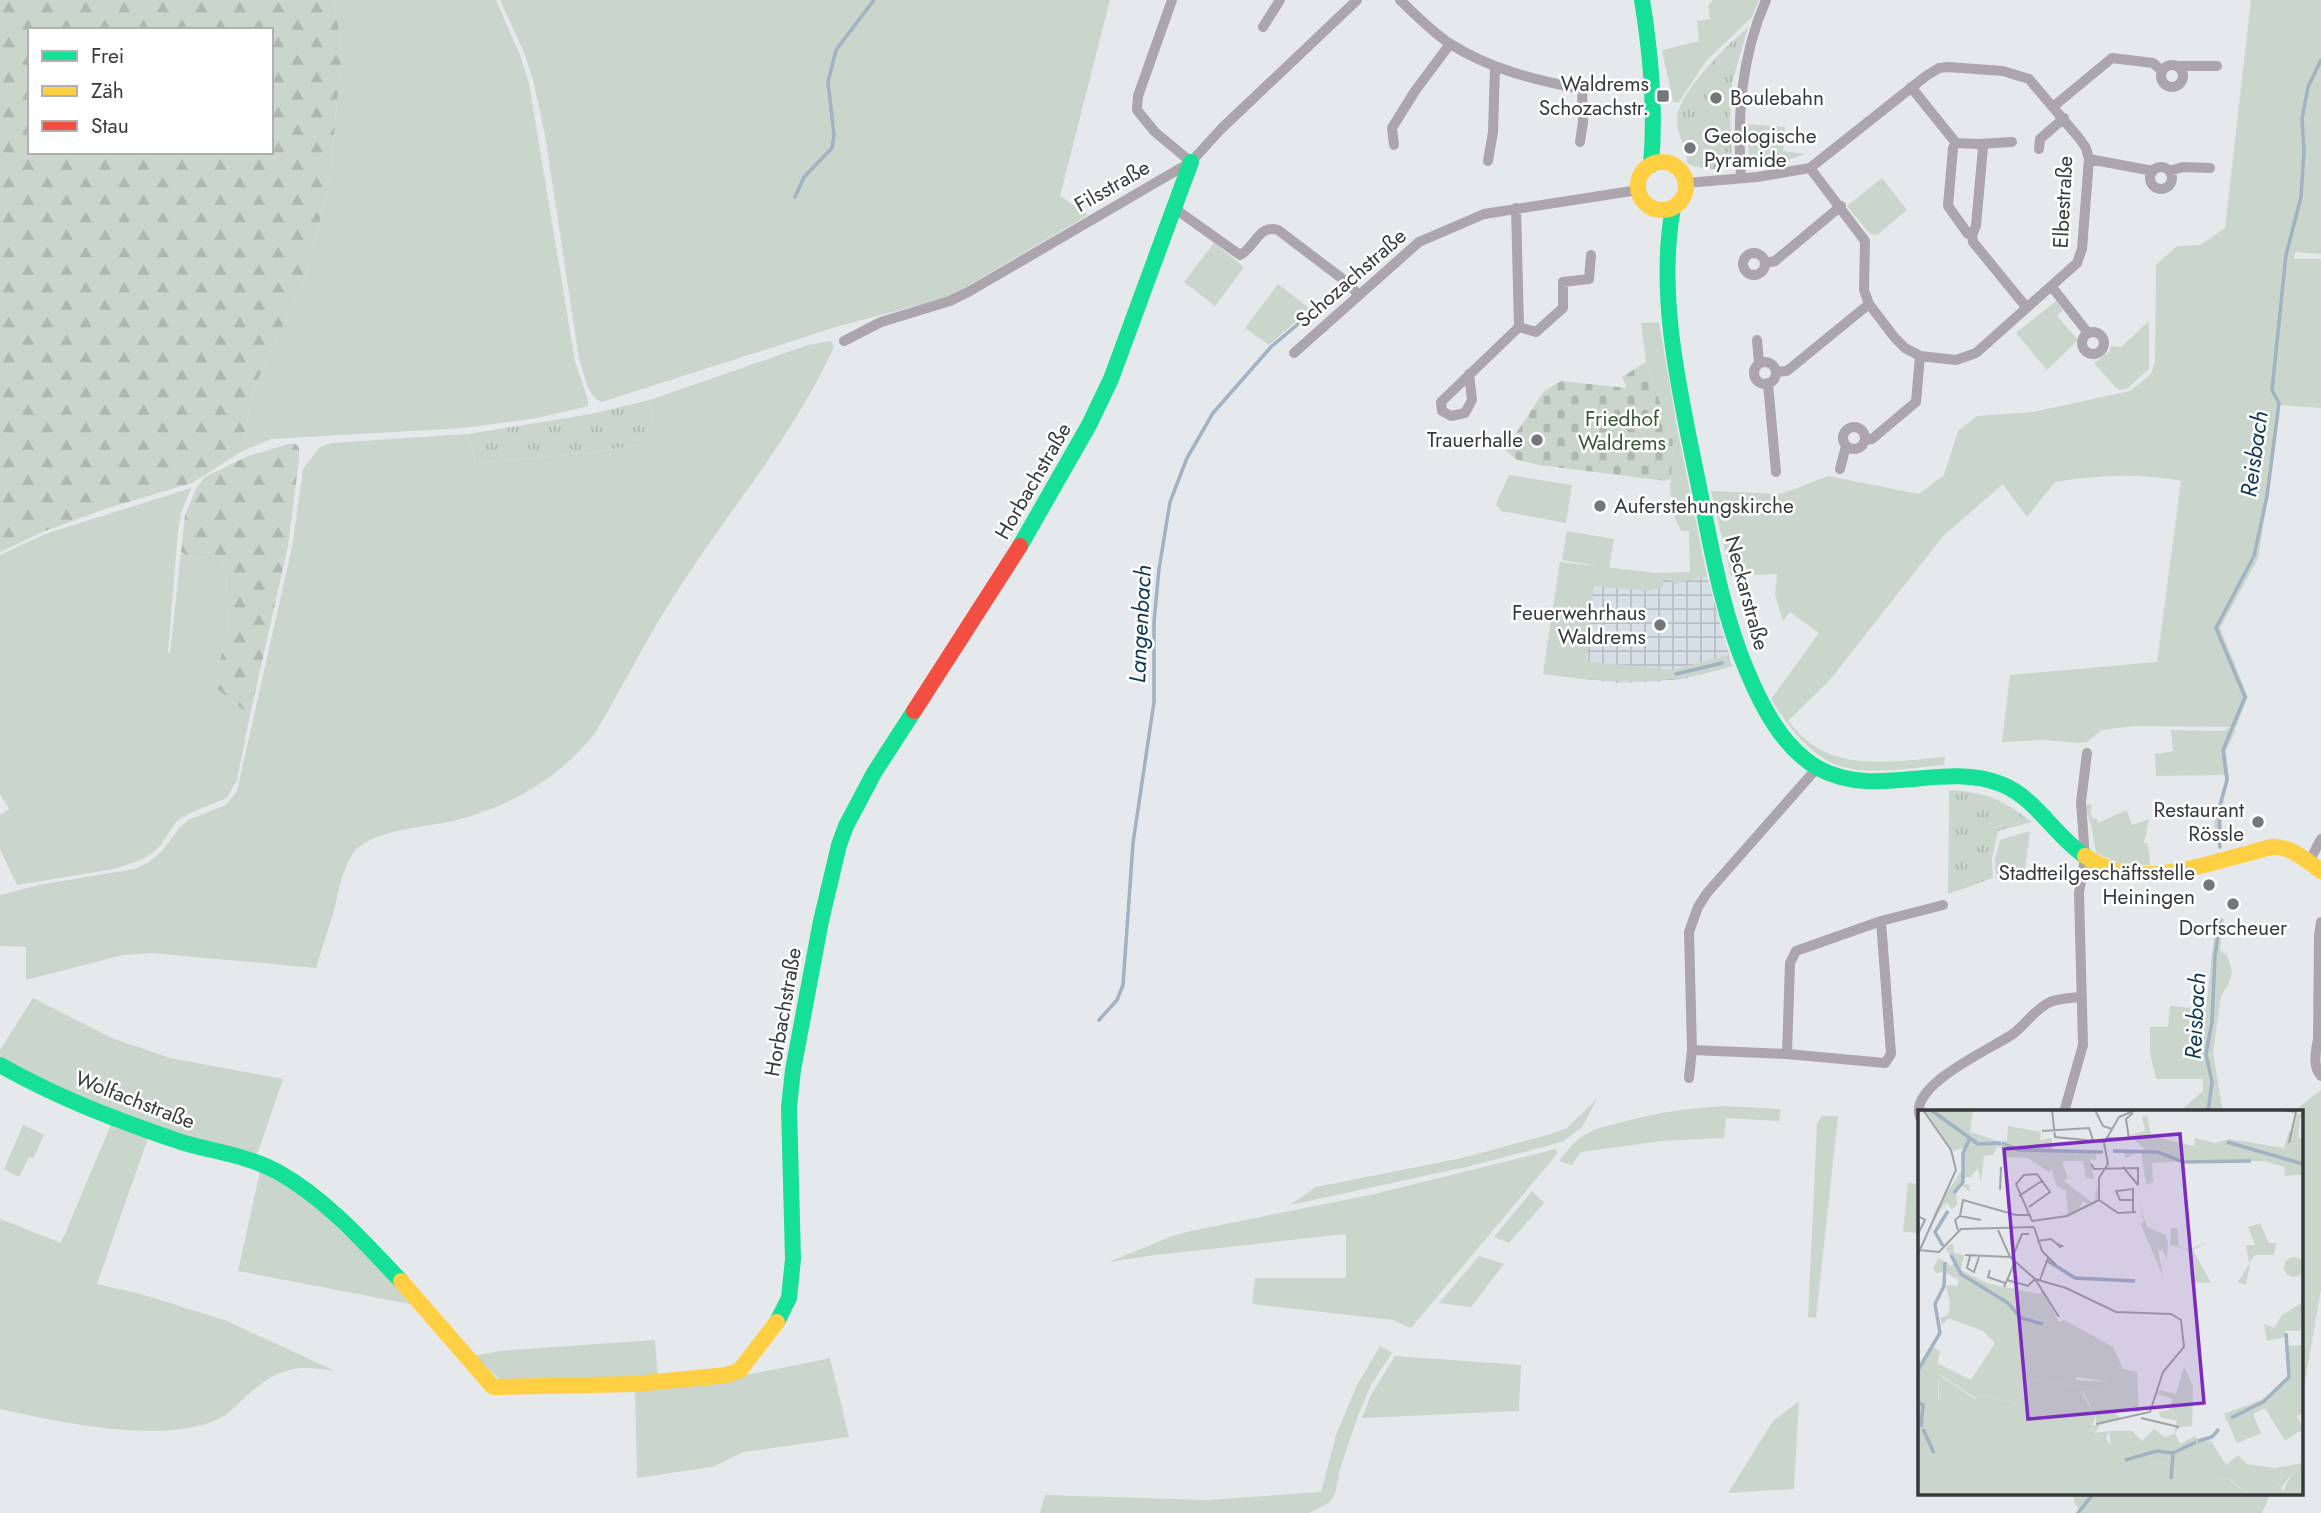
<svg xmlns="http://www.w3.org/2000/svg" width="2321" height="1513" font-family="Jost,sans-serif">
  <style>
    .industrial { fill: url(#industrial-grid) }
    .green { fill: #cad5cc }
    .forest { fill: url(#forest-firs); fill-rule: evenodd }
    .cemetery { fill: url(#cemetery-stones) }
    .park { fill: url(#park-tufts) }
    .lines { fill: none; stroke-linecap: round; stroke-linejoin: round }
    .stream { stroke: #a1b2c3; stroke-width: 3.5 }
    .street { stroke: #aca5ae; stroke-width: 10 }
    .fast { stroke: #16e098; stroke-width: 16 }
    .slow { stroke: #ffcf43; stroke-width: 16 }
    .jam { stroke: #f24e42; stroke-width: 16 }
    .poi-dot { fill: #747779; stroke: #fff; stroke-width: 2.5 }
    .labels { text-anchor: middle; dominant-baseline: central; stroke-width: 5; stroke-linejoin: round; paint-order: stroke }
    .poi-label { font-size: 21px; fill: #37393b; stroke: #fff; text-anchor: end }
    .street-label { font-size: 21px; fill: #37393b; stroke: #fff }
    .park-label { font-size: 21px; fill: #385832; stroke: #fff }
    .water-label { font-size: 23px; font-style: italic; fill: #0e3757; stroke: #fff }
    .inset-river { fill: none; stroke: #a1b2c3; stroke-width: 3.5 }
    .inset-road { fill: none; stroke: #a0a3a5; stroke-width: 2 }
    .view { fill: #7b2cbf; fill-opacity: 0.15; stroke: #7b2cbf; stroke-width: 3.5 }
    .inset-edge { fill: none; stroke: #37393b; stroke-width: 3.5 }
  </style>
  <defs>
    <pattern id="industrial-grid" width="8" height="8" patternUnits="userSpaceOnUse" patternTransform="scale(1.75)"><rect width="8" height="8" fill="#d6dee6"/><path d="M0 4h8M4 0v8" fill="none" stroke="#b8bfc6"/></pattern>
    <pattern id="forest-firs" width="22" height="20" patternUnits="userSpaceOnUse" patternTransform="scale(1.75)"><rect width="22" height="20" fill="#cad5cc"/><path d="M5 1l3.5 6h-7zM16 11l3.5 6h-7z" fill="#aeb8b0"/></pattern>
    <pattern id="cemetery-stones" width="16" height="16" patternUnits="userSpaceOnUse" patternTransform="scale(1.75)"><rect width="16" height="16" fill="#cad5cc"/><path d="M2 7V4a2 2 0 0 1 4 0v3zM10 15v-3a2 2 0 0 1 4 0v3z" fill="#aeb8b0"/></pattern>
    <pattern id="park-tufts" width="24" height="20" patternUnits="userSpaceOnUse" patternTransform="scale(1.75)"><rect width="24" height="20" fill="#cad5cc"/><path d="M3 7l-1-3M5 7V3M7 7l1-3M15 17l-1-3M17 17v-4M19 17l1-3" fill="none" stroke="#aeb8b0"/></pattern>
  </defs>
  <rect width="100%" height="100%" fill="#e6e9ec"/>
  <path class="industrial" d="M1560,562L1655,573L1706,572L1732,666L1688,678L1655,682L1618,683L1543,674Z"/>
  <path class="green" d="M334,0H496L520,55L529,83L575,361L588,400V406L538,418L463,428L271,439L241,452L254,388L305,278L329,185L342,50Z
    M500,0H1110L1060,196L1088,215L949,297L839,326L602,402C587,397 584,373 579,359L545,135L534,84L525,55Z
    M1713,0H1759L1752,17L1707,60L1678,103L1673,102L1662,50L1699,41L1697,21L1710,19L1708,5Z
    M2251,0H2321V254L2295,252L2294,259H2321V408L2280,405L2268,496L2258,559L2220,628L2248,697L2236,727L2135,726L2102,730L2087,742L2080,743L2043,740L2002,742L2010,675L2157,662L2181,481C2138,473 2098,475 2055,482L2027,517L2003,484L1943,536L1829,681L1788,721C1795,729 1803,738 1811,744C1849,771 1902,760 1945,757L1944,765C1855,774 1824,784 1771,699L1819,633L1790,612L1783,621L1775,594L1777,574L1731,576L1711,491L1781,494L1828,476L1919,494L1944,475L1958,431L1977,416L2033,412L2130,391L2151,374L2155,362L2156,265L2177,246L2200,245L2225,228Z
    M1747,124L1785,127L1783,151L1805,154L1785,161L1752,163L1749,156Z
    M1882,178L1907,210L1877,235L1869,233L1847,206Z
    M1214,243L1244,267L1215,306L1184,282Z
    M1278,284L1310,309L1269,345L1245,328Z
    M2056,301L2063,310L2057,316L2078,340L2047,370L2016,333Z
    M2149,321V369L2128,388L2120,390L2114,386L2094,363L2110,351L2111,346L2121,347Z
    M1659,322L1677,427L1707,576L1674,584L1672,578L1662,581L1663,587L1649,591L1594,586L1586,661L1672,670L1728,655L1732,666C1665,687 1611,683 1543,674L1560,562L1655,573L1690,572L1689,531H1681L1673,514L1670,490L1673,440L1646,362L1641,323Z
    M831,341L834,347C795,432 738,499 687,576C653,626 626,681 595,733C560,778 512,805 457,820C430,827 374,829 355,851C342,867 339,891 334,911C328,930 322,949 316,968L151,953L123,955L26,980V947L0,946V895L39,885L135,869L149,862L163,850L179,828L188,820L226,805L237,791L292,547L303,469L320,447L332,443L468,434L476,463L592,453L641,444L653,418L650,400L808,345Z
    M1509,475L1572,485L1566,523L1501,511L1496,504Z
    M191,488L181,513L178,531L168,652L170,653L181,552L194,559L218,556L226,571L228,630L219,664L208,682L250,715L237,780L227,798L188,814L176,822L161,845L151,854L141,860L114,869L17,885L0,849V815L9,809L0,794V555L45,534Z
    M1567,531L1614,539L1609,568L1562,560Z
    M2228,728L2236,730L2226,751L2229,776L2221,814L2222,833L2224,837L2215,838L2214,812H2217L2225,784V775L2156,776L2155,754L2173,751L2171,730L2224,731Z
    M2090,804L2092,808L2090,810L2093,819L2096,818L2098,822L2095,824L2127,810L2132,825L2149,819L2144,843L2148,844L2150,865L2121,864L2096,853L2091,825L2085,806Z
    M2030,831L2024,877L2020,882L1996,879L1995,860L2000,840Z
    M2216,917L2224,919L2220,950L2227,955L2232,972L2228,985L2221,996L2213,1053L2223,1112H2179L2203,1091V1079H2156L2150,1053V1027H2168L2170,1006L2206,1009Z
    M33,998L114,1039L170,1058L283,1079L258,1152L254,1155L199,1142L71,1095L0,1059V1050Z
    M2321,1090V1290L2302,1398V1112H2292Z
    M1597,1099L1582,1127L1562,1142L1466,1167L1290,1205L1316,1187L1462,1158L1551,1134L1567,1128Z
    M1726,1106L1781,1109L1779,1121L1726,1118L1724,1138L1661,1141L1581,1152L1572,1165L1559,1161C1567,1151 1575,1140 1586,1134C1595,1128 1608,1126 1618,1123C1654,1113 1689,1108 1726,1106Z
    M1822,1116H1838L1816,1318L1808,1317L1817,1123Z
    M112,1122L149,1135L97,1284L141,1294L227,1321L335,1371C292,1363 275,1370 243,1399C232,1410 223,1419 208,1423C151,1442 58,1422 0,1409V1219L61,1243Z
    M23,1125L44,1135L33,1159L29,1157L19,1177L4,1169Z
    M1556,1149L1557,1154L1411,1328L1393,1320L1252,1304L1255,1278H1346V1234L1155,1255L1109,1262L1173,1236L1191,1231L1370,1195Z
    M261,1167L287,1180L420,1306L238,1271Z
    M1908,1183L1920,1184V1233L1903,1232Z
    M1532,1191L1544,1203L1509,1243L1494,1237Z
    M1479,1256L1504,1264L1471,1307L1439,1303Z
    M655,1340L658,1378L499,1379L474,1356L499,1351Z
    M1380,1346L1392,1353L1371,1385L1358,1416L1340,1469L1335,1494L1330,1502L1309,1513H1040L1045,1495L1208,1500L1321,1492L1336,1435L1356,1387Z
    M1395,1356L1521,1365L1519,1411L1362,1418L1371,1395Z
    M830,1358L849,1437L744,1452L712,1467L637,1478L635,1388C702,1384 765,1372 830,1358Z
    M1799,1401L1794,1489L1728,1493L1773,1421Z
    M2074,1494H2270L2262,1513H2081L2074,1502Z"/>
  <path class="forest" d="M0,0H334L342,50L329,185L305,278L254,388L241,452L192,483L108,508L45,531L0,552ZM30,30H271V152H30Z
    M289,444H296L299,448V459L288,546L250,715L208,682L219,664L228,630L226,571L218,556L194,559L181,552L185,515L197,487L205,477L248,456Z"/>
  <path class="cemetery" d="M1646,362L1673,440L1671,478L1666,481L1539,465L1517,460L1505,450L1544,391L1561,381L1627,388L1622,377Z"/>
  <path class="park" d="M1748,28L1732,83L1730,118L1732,160C1722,173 1701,170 1687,163C1688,148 1677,136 1677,121C1676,95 1728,43 1748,28Z
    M650,400L653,418L641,444L592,453L476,463L468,434L591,414Z
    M1949,790C1987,792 2003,800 2032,822L1998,831L1992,859L1993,878L1948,894Z"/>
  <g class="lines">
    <path class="stream" d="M795,197L804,177L832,148L834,135L828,82L836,50L874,0
      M1357,275L1370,265
      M1676,674L1722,663
      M2219,837L2220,805L2227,780L2223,750L2245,697L2216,628L2254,556L2267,496L2279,403L2272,390L2286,255L2301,197L2304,151L2302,119L2308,87L2321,60
      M2219,840L2220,847
      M1099,1020L1117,1000L1123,985L1133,843L1154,702V622L1159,569L1170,502L1187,458L1213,413L1271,347L1343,286
      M2208,1112L2212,1082L2206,1054L2212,1022L2215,956L2220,920
      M2078,1513L2093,1494"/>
    <path class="street" d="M1172,0L1138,96L1137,110L1155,132L1191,162
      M1400,0C1416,15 1431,31 1449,43C1489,69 1535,80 1582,89L1583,122L1580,142
      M1263,27L1280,0
      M2161 76a11 11 0 1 1 22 0a11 11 0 1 1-22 0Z
      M2177,66H2217
      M1911,87L1956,143L1953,148L1948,206L1968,234L1972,235L1973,242L2027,308
      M2054,106L2112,58L2153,63L2162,71
      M1956,143L1978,144L1983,147L1976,226L1972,235
      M1978,144L2012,142
      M1394,145L1392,128L1415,91L1450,44
      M2039,149L2040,139L2064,118
      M2089,159L2153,171
      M1488,161L1493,132L1495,67
      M2150 178a11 11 0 1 1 22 0a11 11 0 1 1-22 0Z
      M2169,171L2183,167L2210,168
      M1741,178C1737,116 1741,57 1766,0
      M1686,183L1757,177L1810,168L1926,76L1939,68L1948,67L2003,71L2029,79L2079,138L2086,148L2089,159L2082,249L2077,263L1976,353L1956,360L1920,356L1905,348L1895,338L1869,304L1864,290L1865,241L1810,168
      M1174,208L1240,255C1255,248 1258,224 1278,230L1344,280L1358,294
      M1743 264a11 11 0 1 1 22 0a11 11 0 1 1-22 0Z
      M1765,263L1775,261L1841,206
      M2052,287L2088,333
      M1519,327L1536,332L1563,308V282L1589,279L1591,255
      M2082 343a11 11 0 1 1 22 0a11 11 0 1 1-22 0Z
      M1757,340L1759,363
      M844,341L881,322L950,301L970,291L1191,162L1221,129L1357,0
      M1294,353L1419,242L1484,214L1638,190
      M1754 373a11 11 0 1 1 22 0a11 11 0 1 1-22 0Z
      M1776,372L1787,371L1869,304
      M1469,374L1472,400L1465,413L1451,416L1442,411L1441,402L1519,327L1516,208
      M1768,383L1776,472
      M1843 438a11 11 0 1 1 22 0a11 11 0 1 1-22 0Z
      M1865,440L1872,439L1916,402L1920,356
      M1840,469L1846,446
      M2309,862L2321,839
      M1881,921L1943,905
      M2321,922L2319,936L2318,1039C2316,1051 2312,1066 2321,1076
      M1692,1050L1787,1054L1885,1063L1891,1054L1881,921L1796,951L1790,963L1787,1054
      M1689,1078L1692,1050L1689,932L1698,907L1707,893L1817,768
      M2064,1112L2083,1045L2079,893L2085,858L2081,802L2087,753
      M1920,1117C1908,1085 1991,1049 2013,1034C2025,1025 2035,1009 2050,1002C2060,998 2072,998 2082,997"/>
    <path class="fast" d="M1642,0C1651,55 1656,109 1651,165
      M1673,208C1656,299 1682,402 1700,492C1712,552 1723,615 1747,671C1762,707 1783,748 1818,768C1876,800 1942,761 2001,784C2035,797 2055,836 2085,856
      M1020,546L1089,425L1111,379L1191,162
      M0,1065C58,1098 119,1121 181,1142C214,1152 247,1155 278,1172C325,1198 364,1242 401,1281
      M777,1322L789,1298L793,1259L789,1107L793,1070L821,921L839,845L846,826L874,773L914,711"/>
    <path class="slow" d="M1638 186a24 24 0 1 1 48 0a24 24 0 1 1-48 0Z
      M2085,856C2133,890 2191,868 2242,855C2252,853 2263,848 2273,847C2291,846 2307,861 2321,871
      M401,1281L493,1387L635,1384L727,1375L740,1370L777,1322"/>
    <path class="jam" d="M914,711L1020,546"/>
  </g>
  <g class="poi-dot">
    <rect x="1656" y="89" width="14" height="14" rx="3.5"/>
    <circle cx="1716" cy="98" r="7"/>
    <circle cx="1690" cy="148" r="7"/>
    <circle cx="1537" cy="440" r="7"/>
    <circle cx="1600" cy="506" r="7"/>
    <circle cx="1660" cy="625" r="7"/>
    <circle cx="2258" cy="822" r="7"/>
    <circle cx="2209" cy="885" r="7"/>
    <circle cx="2233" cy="904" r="7"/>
  </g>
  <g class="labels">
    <g class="poi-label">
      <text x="1649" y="84">Waldrems<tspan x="1649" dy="24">Schozachstr.</tspan></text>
      <text x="1730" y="98" text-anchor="start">Boulebahn</text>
      <text x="1704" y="136" text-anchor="start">Geologische<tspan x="1704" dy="24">Pyramide</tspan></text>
      <text x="1523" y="440">Trauerhalle</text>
      <text x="1614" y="506" text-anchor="start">Auferstehungskirche</text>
      <text x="1646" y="613">Feuerwehrhaus<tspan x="1646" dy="24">Waldrems</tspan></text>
      <text x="2244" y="810">Restaurant<tspan x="2244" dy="24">Rössle</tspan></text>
      <text x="2195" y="873">Stadtteilgeschäftsstelle<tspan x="2195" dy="24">Heiningen</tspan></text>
      <text x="2233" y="928" text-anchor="middle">Dorfscheuer</text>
    </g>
    <g class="street-label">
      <text transform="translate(1112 186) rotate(-30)">Filsstraße</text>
      <text transform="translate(2063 202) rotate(-87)">Elbestraße</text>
      <text transform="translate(1351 278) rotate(-41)">Schozachstraße</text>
      <text transform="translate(1033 481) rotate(-60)">Horbachstraße</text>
      <text transform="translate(1747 593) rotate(75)">Neckarstraße</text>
      <text transform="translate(783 1012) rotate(-80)">Horbachstraße</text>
      <text transform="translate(135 1100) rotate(21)">Wolfachstraße</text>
    </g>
    <g class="park-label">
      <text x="1622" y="419">Friedhof<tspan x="1622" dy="24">Waldrems</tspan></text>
    </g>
    <g class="water-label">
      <text transform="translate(2254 454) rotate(-82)">Reisbach</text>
      <text transform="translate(1140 624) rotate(-87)">Langenbach</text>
      <text transform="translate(2195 1016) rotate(-87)">Reisbach</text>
    </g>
  </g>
  <g transform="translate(1918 1110)">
    <rect width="385" height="385" fill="#e6e9ec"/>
    <path d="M6,0H55L52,22L83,32L89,31L90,16L123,22L122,30L134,28V40L160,44L168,40L185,42H178V50L172,49L176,69L168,68L165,51H144L150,68L146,71L176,94L179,75L180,89L178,92L173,96L165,91L159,102L150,105L148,81L138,75L134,59L131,62L110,48L87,47V57L85,58L84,38L79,37L75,45L66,46L63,72L60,58L53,67H47L45,74L52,75L51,81L45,76L38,80L39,95L34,99L29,93L25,96L9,123L18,99L47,55L44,42L49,37L35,41ZM379,4H383L380,27L385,29V64L367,66L366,57L346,51H266L234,53L235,72L228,75L223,41L208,48L205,42H194L227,40L212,25L227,21L224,7L229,5L233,26L276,36L277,28L297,33L312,29L366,38L371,21L375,22ZM221,91L229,117L247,125L250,131L249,150L245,140H240L245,167L222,112L226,113ZM342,113L351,133H358L356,145H337L331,153L332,154L328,175L320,172L331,154L328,135H337L330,117ZM253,118H259L261,137L272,139L291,132L275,140L293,173L273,172L270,140L252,135ZM35,133L36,143L46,145L43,160L71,174L122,184L124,180L141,212L146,210L195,237L205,259L219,262L221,302L204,300L198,304L203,309L182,315L177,323L171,315H178V308L165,282L187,278L191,272L158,267L160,276L112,269L91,281L101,294L60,284L57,288L21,264L20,289L0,317V261L14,235L22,242L19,253L53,270L77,233L65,221L30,208L24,215L22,208L30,205L32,194L28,175L39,176L41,170L28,163L27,175L26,162L18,163L15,157L21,148L33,156L36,153L28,138ZM366 157a10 10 0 1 1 20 0a10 10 0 1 1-20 0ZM385,192L382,221H367V227L349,231L346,214L356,218L364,205ZM385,235V303L379,306L385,319L367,331L347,298L335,304L343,323L319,333L306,304L353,286L372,266L369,236ZM266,256L275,276L274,316L262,317L257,323L262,334L277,326L281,330L293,331L308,355L320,345L329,354L357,358L385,353V385L364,383L374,363L362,361L364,371L343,385H331L313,370L296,367L283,375L252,365L254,354L235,353L222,346L205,348L193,336L191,321H214L224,331L236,319L247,327L256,324L259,311L242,307L241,302L251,300L254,289L239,284L241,280L258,284Z" fill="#cad5cc"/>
    <path d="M21,265L57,289L60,284L100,294L91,281L112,269L160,276L159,270L191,272L187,278L164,282L177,308L173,319L177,323L191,321L188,329L205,348L222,345L235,353L254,354L252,365L283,374L296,367L312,370L331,385H0V317L4,315L8,286L21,289ZM362,360L374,363L363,378L368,385H343L347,382L338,373L354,378L364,371Z" fill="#cad5cc"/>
    <path class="inset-river" d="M13,0L60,34L83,33M309,32L385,54M84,33L101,40L185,42M195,41L240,42L265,52L333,51M36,83L45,72V43L52,28M25,136L17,122L30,101M33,145L43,164L90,193L103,208L125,214M130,151L157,168L217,171M0,260L22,223L17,194L26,176L27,152M0,292L5,295L3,317M313,308L345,292L371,267L368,223M5,319L16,343M280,331L294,327L301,319M207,350L239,341L255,343L278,332M253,369L255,345"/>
    <path class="inset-road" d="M134,0L137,27L187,32M177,0L185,16L194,19M365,0L378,2L371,33M124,21L171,18L175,30M189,28L211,29L208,9L215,3M173,54L176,59L220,58V75M205,57L220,75M82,80L83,57M101,86L125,70M181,90V68L190,54L186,33L201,7L218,0M181,90L200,103L218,102M214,90H202L198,81L215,79V102M111,97L132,82L119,64L106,65L98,74L114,111M0,106L7,110L0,124M42,106L45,90L98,105H113M114,111L149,106L181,90M116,117L124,141L138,155M40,120L37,110L42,106L63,110M80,120L92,147L117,169L141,207M119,131L133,129L139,134L142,137L144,136L139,134M0,140L21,142L43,119L116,117M0,144L38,60L33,40L5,0M47,145L92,147M52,146L49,158L56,162L61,147M94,148L104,124H111M72,160L70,167L87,173M117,169L148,178L198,202L253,204L263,210L266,237L245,262L232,302L178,314M89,170L110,176L117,169M122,170L130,148M86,177L97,152M223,308L261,317"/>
    <path class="view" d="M262,24L286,293L110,309L86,39Z"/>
    <rect width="385" height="385" class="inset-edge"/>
  </g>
  <rect x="28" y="28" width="245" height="126" fill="#ffffff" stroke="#afb0b1" stroke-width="2"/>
  <rect x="42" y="51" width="35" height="10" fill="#16e098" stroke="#afb0b1" stroke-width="2"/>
  <text x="91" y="63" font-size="21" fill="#37393b">Frei</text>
  <rect x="42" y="86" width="35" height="10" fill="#ffcf43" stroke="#afb0b1" stroke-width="2"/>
  <text x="91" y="98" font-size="21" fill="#37393b">Zäh</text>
  <rect x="42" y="121" width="35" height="10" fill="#f24e42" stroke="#afb0b1" stroke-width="2"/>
  <text x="91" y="133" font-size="21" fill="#37393b">Stau</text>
</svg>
